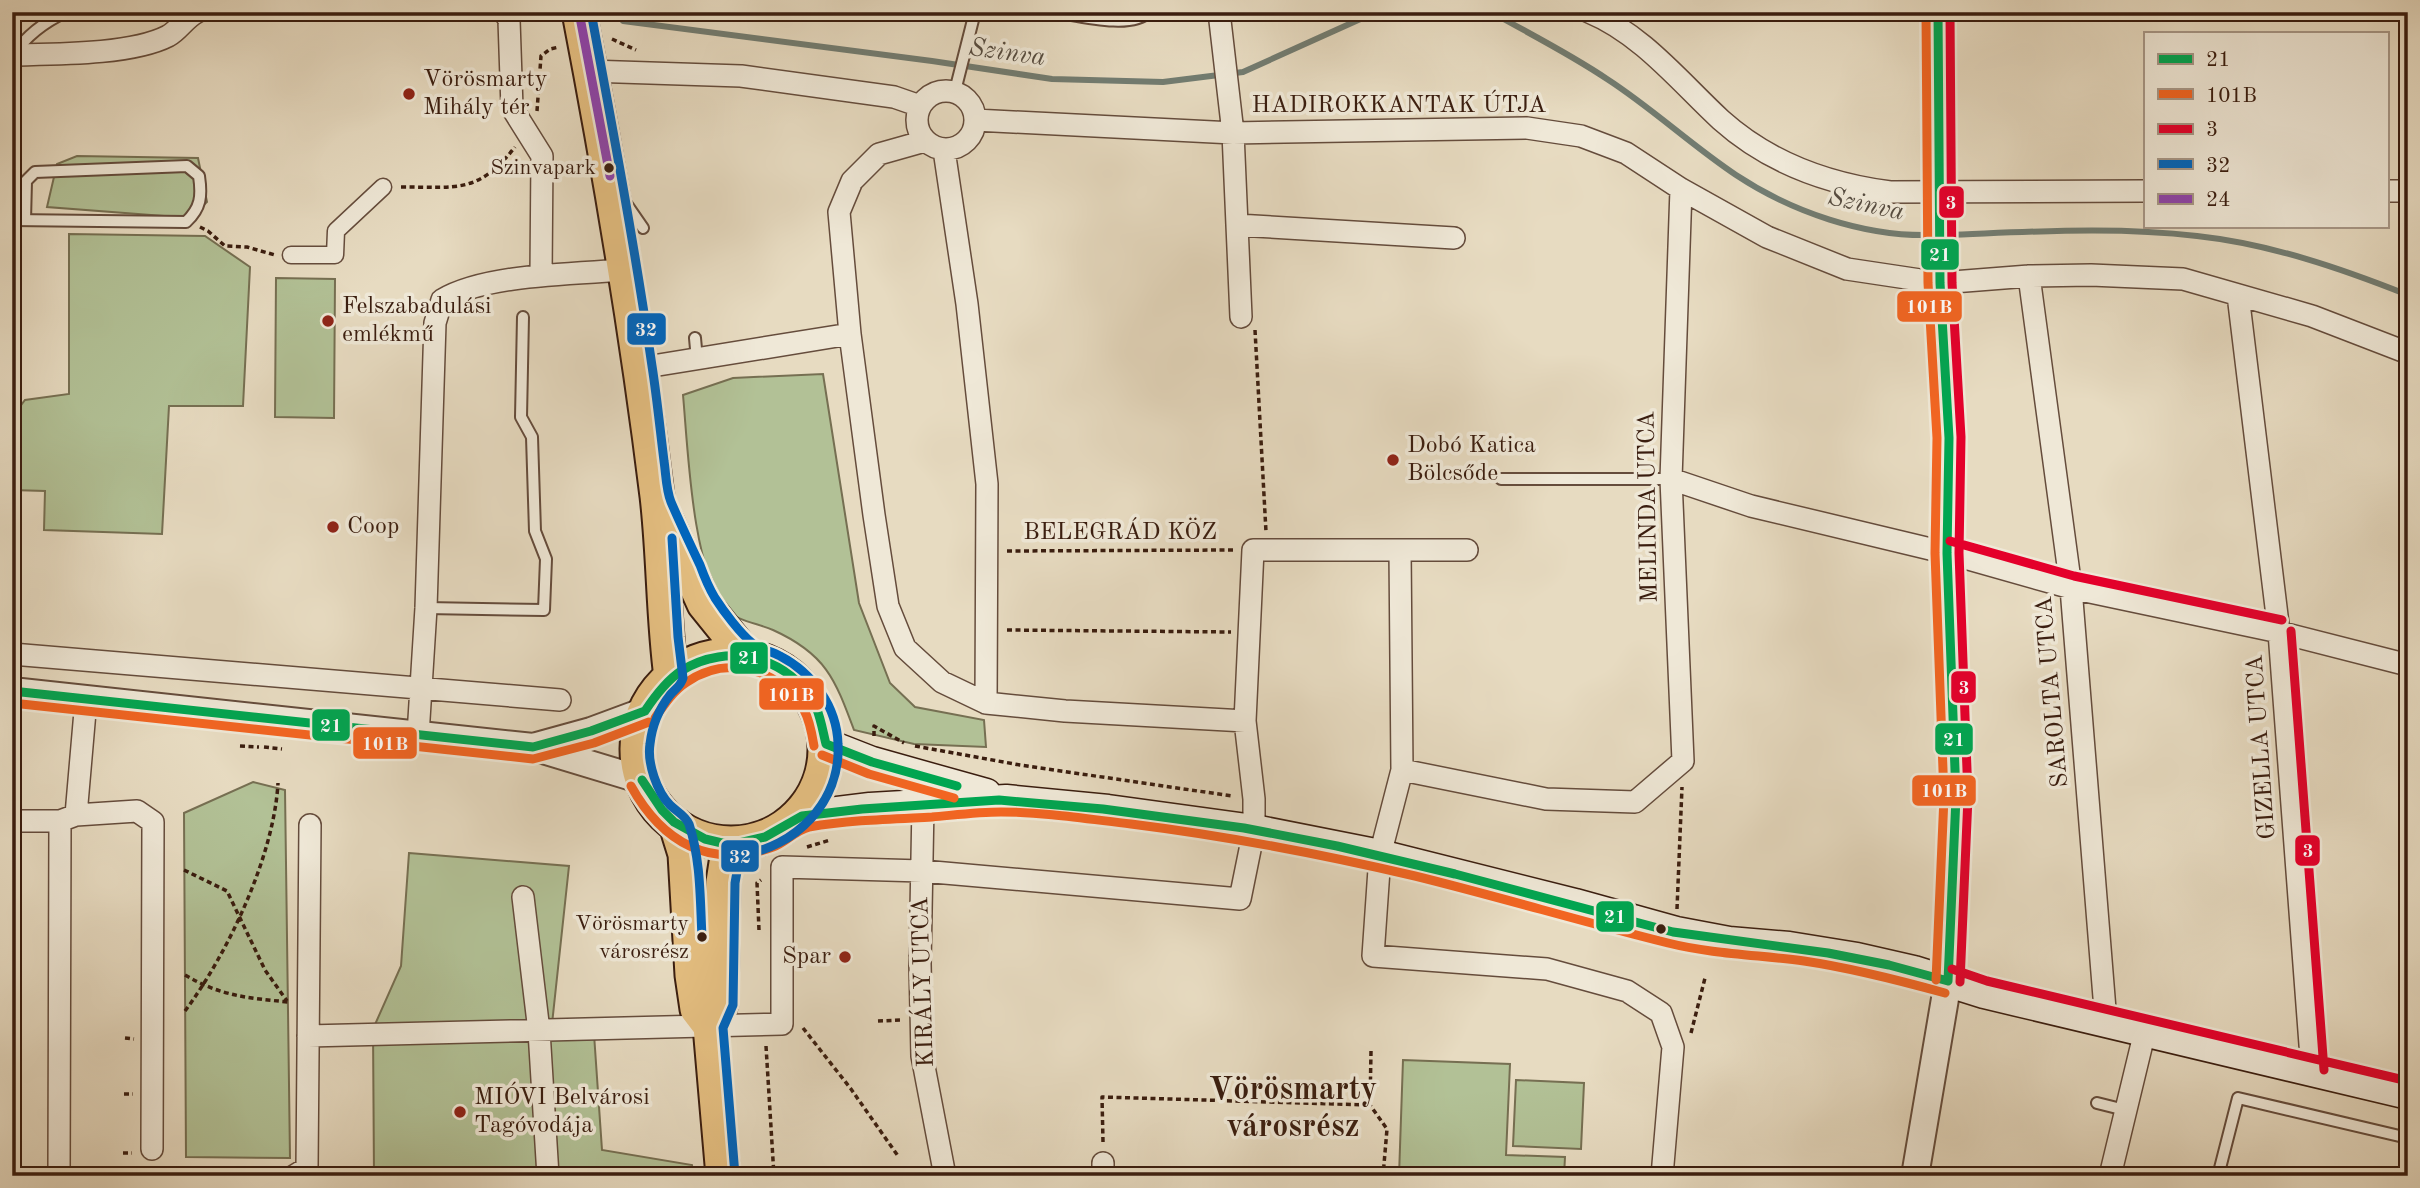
<svg xmlns="http://www.w3.org/2000/svg" width="2420" height="1188" font-family="'Old Standard TT',serif">
  <style>
    .green { fill: #b2c196; stroke: #766f52; stroke-width: 2 }
    .lines { fill: none; stroke-linecap: round; stroke-linejoin: round }
    .stream { stroke: #727c71; stroke-width: 6 }
    .service-casing { stroke: #654c3c; stroke-width: 14 }
    .pedestrian-casing { stroke: #654c3c; stroke-width: 19 }
    .minor-casing { stroke: #654c3c; stroke-width: 24 }
    .tertiary-casing { stroke: #654c3c; stroke-width: 30 }
    .secondary-casing { stroke: #3a1d0f; stroke-width: 33 }
    .primary-casing { stroke: #3a1d0f; stroke-width: 37 }
    .path { stroke: #3a1d0f; stroke-width: 3.5; stroke-dasharray: 5 3.5; stroke-linecap: butt }
    .service { stroke: #efe8d7; stroke-width: 10 }
    .pedestrian { stroke: #efe8d7; stroke-width: 16 }
    .minor { stroke: #efe8d7; stroke-width: 21 }
    .tertiary { stroke: #efe8d7; stroke-width: 26 }
    .secondary { stroke: #efe8d7; stroke-width: 30 }
    .primary { stroke: #e4be80; stroke-width: 33 }
    .bus-1-casing { stroke: #efe8d7; stroke-width: 14 }
    .bus-2-casing { stroke: #efe8d7; stroke-width: 14 }
    .bus-3-casing { stroke: #efe8d7; stroke-width: 14 }
    .bus-4-casing { stroke: #efe8d7; stroke-width: 14 }
    .bus-5-casing { stroke: #efe8d7; stroke-width: 14 }
    .bus-1 { stroke: #00a651; stroke-width: 9 }
    .bus-2 { stroke: #f26522; stroke-width: 9 }
    .bus-3 { stroke: #e4002b; stroke-width: 9 }
    .bus-4 { stroke: #0065bd; stroke-width: 9 }
    .bus-5 { stroke: #8e44ad; stroke-width: 9 }
    .poi-dot { fill: #8f2418; stroke: #efe8d7; stroke-width: 2.5 }
    .bus-dot { fill: #3a1d0f; stroke: #efe8d7; stroke-width: 2.5 }
    .labels { text-anchor: middle; dominant-baseline: central; stroke-width: 7; stroke-linejoin: round; paint-order: stroke }
    .bus-label { font-size: 22px; fill: #3a1d0f; stroke: #efe8d7; text-anchor: end }
    .poi-label { font-size: 24px; fill: #3a1d0f; stroke: #efe8d7; text-anchor: start }
    .street-label { font-size: 24px; fill: #3a1d0f; stroke: #efe8d7 }
    .water-label { font-size: 26px; font-style: italic; fill: #564c40; stroke: #efe8d7 }
    .district-label { font-size: 32px; font-weight: bold; fill: #3a1d0f; stroke: #efe8d7 }
    .line-badge { stroke: #efe8d7; stroke-width: 2.5 }
    .badge-label { font-size: 19px; text-anchor: middle; font-weight: bold; fill: #fff }
  </style>
  <rect width="100%" height="100%" fill="#e7dbc1"/>
  <filter id="stains"><feTurbulence type="fractalNoise" baseFrequency=".00286" numOctaves="4"/><feColorMatrix values="0 0 0 0 .2 0 0 0 0 .09 0 0 0 0 .02 0 0 0 .5 -.17"/></filter>
  <radialGradient id="worn" r=".72"><stop offset=".6" stop-color="#630" stop-opacity="0"/><stop offset="1" stop-color="#630" stop-opacity=".3"/></radialGradient>
  <path class="green" d="M77,156L198,158L207,202L190,218L47,207L57,164Z
    M69,234L205,236L250,267L243,406H169L162,534L44,530L45,491L12,490V417L25,400L69,394Z
    M276,278L335,279L334,418L275,417Z
    M823,374L859,603L890,683L915,707L984,720L986,747L914,744L854,730C835,679 826,654 773,630C758,623 737,622 725,608C692,567 688,449 683,395L733,378Z
    M253,782L285,790L290,1158L186,1157L184,813Z
    M409,853L569,866L552,1024L594,1034L602,1150L692,1165L693,1176H374L373,1029L401,966Z
    M1403,1060L1510,1064L1506,1155L1565,1157L1564,1176H1399Z
    M1516,1080L1584,1083L1581,1149L1513,1146Z"/>
  <g class="lines">
    <path class="stream" d="M1491,12C1530,34 1570,54 1607,79C1652,108 1691,145 1736,175C1792,212 1864,237 1932,235
      M623,21L932,61L1052,79L1163,82L1243,72L1376,12
      M1946,235C2029,232 2114,226 2197,236C2270,244 2340,268 2408,295"/>
    <defs>
      <path id="service" d="M1054,12C1076,15 1132,30 1148,12
        M13,55C27,35 44,22 66,12
        M955,91L975,12
        M625,202L643,228
        M12,220L186,222C201,208 202,196 199,176L187,166L35,172L26,181L25,220
        M695,338L697,360
        M1501,479H1671
        M426,608L544,610L546,559L535,531L532,437L521,417L523,317
        M2097,1103L2125,1110
        M2218,1176L2238,1098L2408,1138"/>
      <path id="pedestrian" d="M291,255H335L336,231L383,187"/>
      <path id="minor" d="M504,12L509,20L512,108L542,156L541,276
        M1219,12L1233,133L1241,317
        M1589,12C1642,34 1680,82 1721,120C1769,163 1828,184 1890,192L2145,191
        M12,55C54,54 131,55 168,36C179,30 185,18 197,12
        M589,71L741,76L894,97L920,106
        M917 120a29 29 0 1 1 58 0a29 29 0 1 1-58 0Z
        M975,120L1233,133L1527,128L1581,136L1626,153L1681,189L1767,237L1847,269L1940,283L2029,276L2091,275L2183,279L2312,316L2408,353
        M925,141L879,154L852,181L839,212L850,334L874,515L888,606L905,648L942,682L986,703L1065,711L1245,721
        M944,150L967,304L987,484L986,703
        M2387,191H2408
        M1237,225L1454,238
        M2029,276L2071,588L2106,1022
        M2238,295L2279,632L2312,1071
        M640,368L850,334
        M1671,479L1751,506L1947,553L2071,588L2279,632L2408,665
        M1400,550L1402,770L1380,855L1373,956L1547,969L1627,991L1661,1013L1673,1047L1662,1176
        M12,654L560,700
        M418,735L426,608L435,323L442,300C485,274 574,274 625,270
        M1402,770L1546,799L1635,802L1683,761L1671,479L1681,189
        M923,805L920,964L922,1056L945,1176
        M76,815L137,811L153,822L152,1149
        M12,821H60L76,815L86,700
        M523,897L539,1031L548,1176
        M308,1036L782,1024V867L922,871L1240,899L1254,830V799L1245,721L1253,550H1467
        M1103,1163V1176
        M59,1176L60,821
        M294,1176L307,1168L310,825
        M2110,1176L2145,1031"/>
      <path id="tertiary" d="M12,691L533,747L642,780
        M533,747L591,731L645,711
        M1915,1176L1948,981L1956,797L1947,553L1949,438L1940,283L1938,12"/>
      <path id="secondary" d="M826,744L872,762L986,794
        M797,817L870,808L1006,800L1108,810L1254,830L1380,855L1575,904L1676,932L1729,942L1789,947L1857,958L1914,971L1984,993L2408,1094"/>
      <path id="primary" d="M579,12C610,173 637,334 657,496C664,556 663,617 671,677
        M667,522L704,604L746,656
        M637 749a94 94 0 1 1 188 0a94 94 0 1 1-188 0Z
        M676,825L685,854L692,975L697,1009L710,1026
        M723,1176L710,1026L721,1004L723,882L729,844"/>
    </defs>
    <use href="#service" class="service-casing"/>
    <use href="#pedestrian" class="pedestrian-casing"/>
    <use href="#minor" class="minor-casing"/>
    <use href="#tertiary" class="tertiary-casing"/>
    <use href="#secondary" class="secondary-casing"/>
    <use href="#primary" class="primary-casing"/>
    <path class="path" d="M612,39L636,50
      M537,111L541,56L550,49L559,47
      M401,187C457,187 478,194 515,147
      M200,227L208,231L225,246L247,247L275,255
      M1255,330L1266,532
      M1007,551L1234,550
      M1007,630L1231,632
      M874,736V726L904,743
      M240,746L259,747
      M915,746L1020,765L1232,796
      M264,747L282,749
      M807,847L830,840
      M184,870L227,891L265,970L287,1001
      M1677,909L1682,787
      M759,930L757,883L761,880
      M185,975C221,996 247,998 288,1002
      M185,1011C228,953 274,856 278,783
      M878,1021L903,1020
      M803,1028L851,1089L898,1156
      M1691,1033L1705,978
      M125,1038L134,1039
      M766,1046L774,1176
      M1371,1051L1370,1105L1387,1129L1383,1176
      M124,1094H133
      M1103,1142L1102,1097L1370,1105
      M123,1153H132"/>
    <use href="#service" class="service"/>
    <use href="#pedestrian" class="pedestrian"/>
    <use href="#minor" class="minor"/>
    <use href="#tertiary" class="tertiary"/>
    <use href="#secondary" class="secondary"/>
    <use href="#primary" class="primary"/>
    <defs>
      <path id="bus-1" d="M1938,12L1940,283L1949,438L1947,553L1956,797L1948,981
        M12,691L533,747L591,731L645,711
        M645,711C655,696 666,681 681,671C728,641 791,657 816,707C821,719 823,732 826,744
        M826,744L872,762L957,786
        M642,780L662,810L674,822L705,839L722,843H739L765,837L802,816L862,809L999,800L1103,809L1244,828L1337,846L1455,874L1673,932L1828,953L1889,965L1948,981"/>
      <path id="bus-2" d="M1926,12L1928,283L1937,438L1935,553L1944,797L1936,980
        M12,703L533,759L594,743L649,722
        M655,718C664,705 673,691 687,682C728,654 779,669 804,710C810,721 812,734 814,746
        M822,755L869,774L954,798
        M631,786C662,842 710,870 773,847C786,842 796,830 809,827C849,820 892,819 932,817C955,815 978,812 1001,812C1044,812 1088,819 1131,824C1227,836 1321,854 1415,876C1500,897 1583,922 1668,943C1712,954 1759,955 1804,961C1852,968 1898,980 1945,993"/>
      <path id="bus-3" d="M1950,12L1952,283L1961,437L1959,553L1968,797L1960,982
        M1950,541L2074,576L2282,620
        M2291,631L2324,1070
        M1952,969L1987,981L2408,1081"/>
      <path id="bus-4" d="M591,12C613,130 635,248 652,366C657,398 660,429 664,461C666,474 666,490 671,502C680,523 690,544 700,565C704,576 709,588 715,598C724,612 740,633 752,643C758,649 772,651 780,656C813,673 837,707 838,744C841,802 795,848 740,855L735,883L733,1005L723,1028L735,1175
        M672,538L678,637L683,678C681,686 675,689 670,695C659,709 652,726 650,744C647,763 657,792 670,805C677,812 685,815 689,824C701,861 700,899 702,937"/>
      <path id="bus-5" d="M579,12L610,176"/>
    </defs>
    <use href="#bus-1" class="bus-1-casing"/>
    <use href="#bus-2" class="bus-2-casing"/>
    <use href="#bus-3" class="bus-3-casing"/>
    <use href="#bus-4" class="bus-4-casing"/>
    <use href="#bus-5" class="bus-5-casing"/>
    <use href="#bus-1" class="bus-1"/>
    <use href="#bus-2" class="bus-2"/>
    <use href="#bus-3" class="bus-3"/>
    <use href="#bus-4" class="bus-4"/>
    <use href="#bus-5" class="bus-5"/>
  </g>
  <g class="poi-dot">
    <circle cx="409" cy="94" r="7"/>
    <circle cx="328" cy="321" r="7"/>
    <circle cx="1393" cy="460" r="7"/>
    <circle cx="333" cy="527" r="7"/>
    <circle cx="845" cy="957" r="7"/>
    <circle cx="460" cy="1112" r="7"/>
  </g>
  <g class="bus-dot">
    <circle cx="609" cy="168" r="6"/>
    <circle cx="1661" cy="929" r="6"/>
    <circle cx="702" cy="937" r="6"/>
  </g>
  <g class="labels">
    <g class="bus-label">
      <text x="596" y="168">Szinvapark</text>
      <text x="689" y="924">Vörösmarty<tspan x="689" dy="28">városrész</tspan></text>
    </g>
    <g class="poi-label">
      <text x="423" y="80">Vörösmarty<tspan x="423" dy="28">Mihály tér</tspan></text>
      <text x="342" y="307">Felszabadulási<tspan x="342" dy="28">emlékmű</tspan></text>
      <text x="1407" y="446">Dobó Katica<tspan x="1407" dy="28">Bölcsőde</tspan></text>
      <text x="347" y="527">Coop</text>
      <text x="831" y="957" text-anchor="end">Spar</text>
      <text x="474" y="1098">MIÓVI Belvárosi<tspan x="474" dy="28">Tagóvodája</tspan></text>
    </g>
    <g class="street-label">
      <text x="1399" y="106">HADIROKKANTAK ÚTJA</text>
      <text transform="translate(1649 507) rotate(-91)">MELINDA UTCA</text>
      <text x="1120" y="533">BELEGRÁD KÖZ</text>
      <text transform="translate(2053 692) rotate(-95)">SAROLTA UTCA</text>
      <text transform="translate(2262 747) rotate(-94)">GIZELLA UTCA</text>
      <text transform="translate(924 982) rotate(-92)">KIRÁLY UTCA</text>
    </g>
    <g class="water-label">
      <text transform="translate(1007 53) rotate(8)">Szinva</text>
      <text transform="translate(1866 205) rotate(12)">Szinva</text>
    </g>
    <g class="district-label">
      <text x="1293" y="1091">Vörösmarty<tspan x="1293" dy="37">városrész</tspan></text>
    </g>
  </g>
  <g class="line-badge">
    <rect x="1938" y="185" width="27" height="34" rx="7" fill="#e4002b"/>
    <rect x="1920" y="238" width="40" height="33" rx="7" fill="#00a651"/>
    <rect x="1896" y="290" width="67" height="33" rx="7" fill="#f26522"/>
    <rect x="626" y="312" width="41" height="34" rx="7" fill="#0065bd"/>
    <rect x="729" y="641" width="40" height="34" rx="7" fill="#00a651"/>
    <rect x="1950" y="670" width="27" height="34" rx="7" fill="#e4002b"/>
    <rect x="758" y="677" width="67" height="34" rx="7" fill="#f26522"/>
    <rect x="311" y="708" width="40" height="34" rx="7" fill="#00a651"/>
    <rect x="1934" y="722" width="40" height="34" rx="7" fill="#00a651"/>
    <rect x="352" y="726" width="66" height="34" rx="7" fill="#f26522"/>
    <rect x="1911" y="774" width="66" height="33" rx="7" fill="#f26522"/>
    <rect x="2294" y="834" width="27" height="33" rx="7" fill="#e4002b"/>
    <rect x="720" y="839" width="40" height="34" rx="7" fill="#0065bd"/>
    <rect x="1595" y="900" width="40" height="33" rx="7" fill="#00a651"/>
  </g>
  <g class="badge-label">
    <text x="1951" y="209">3</text>
    <text x="1940" y="261">21</text>
    <text x="1929" y="313">101B</text>
    <text x="646" y="336">32</text>
    <text x="749" y="664">21</text>
    <text x="1964" y="694">3</text>
    <text x="791" y="701">101B</text>
    <text x="331" y="732">21</text>
    <text x="1954" y="746">21</text>
    <text x="385" y="750">101B</text>
    <text x="1944" y="797">101B</text>
    <text x="2308" y="857">3</text>
    <text x="740" y="863">32</text>
    <text x="1615" y="923">21</text>
  </g>
  <rect width="2420" height="1188" fill="none" stroke="#e7dbc1" stroke-width="42"/>
  <rect x="14" y="14" width="2392" height="1160" fill="none" stroke="#3a1d0f" stroke-width="3.5"/>
  <rect x="21" y="21" width="2378" height="1146" fill="none" stroke="#3a1d0f" stroke-width="2"/>
  <rect x="2144" y="32" width="245" height="196" fill="#efe8d7" stroke="#a79787" stroke-width="2"/>
  <rect x="2158" y="54" width="35" height="10" fill="#00a651" stroke="#a79787" stroke-width="2"/>
  <text x="2206" y="66" font-size="21" fill="#3a1d0f">21</text>
  <rect x="2158" y="89" width="35" height="10" fill="#f26522" stroke="#a79787" stroke-width="2"/>
  <text x="2206" y="102" font-size="21" fill="#3a1d0f">101B</text>
  <rect x="2158" y="124" width="35" height="10" fill="#e4002b" stroke="#a79787" stroke-width="2"/>
  <text x="2206" y="136" font-size="21" fill="#3a1d0f">3</text>
  <rect x="2158" y="159" width="35" height="10" fill="#0065bd" stroke="#a79787" stroke-width="2"/>
  <text x="2206" y="172" font-size="21" fill="#3a1d0f">32</text>
  <rect x="2158" y="194" width="35" height="10" fill="#8e44ad" stroke="#a79787" stroke-width="2"/>
  <text x="2206" y="206" font-size="21" fill="#3a1d0f">24</text>
  <rect width="100%" height="100%" filter="url(#stains)"/>
  <rect width="100%" height="100%" fill="url(#worn)"/>
</svg>
